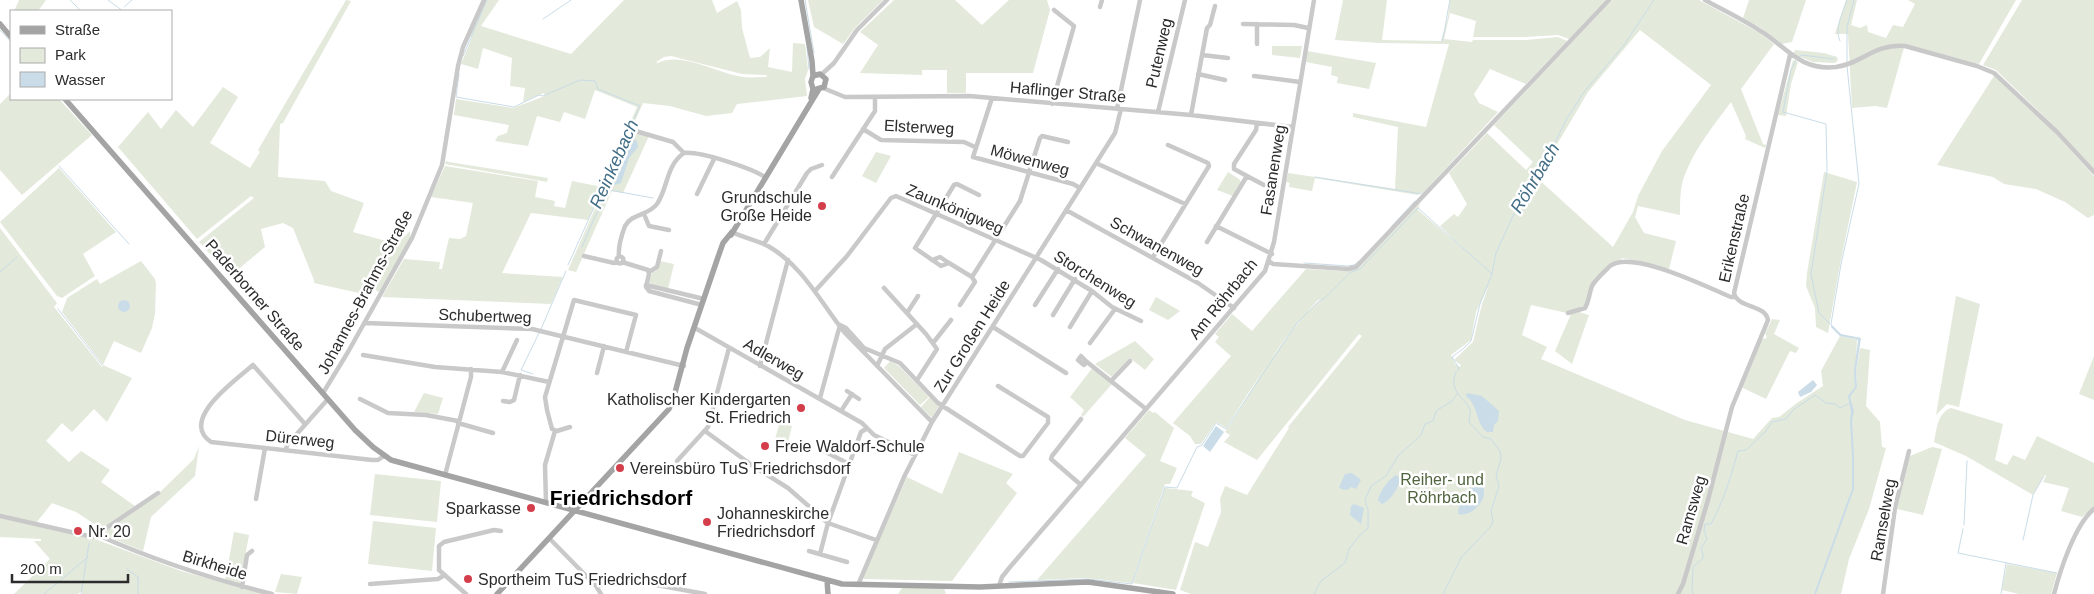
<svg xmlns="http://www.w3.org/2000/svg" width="2094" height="594" font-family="Arial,sans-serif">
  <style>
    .green { fill: #e3e9db; fill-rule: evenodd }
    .water { fill: #c9dce7 }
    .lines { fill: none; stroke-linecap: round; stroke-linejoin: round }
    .stream { stroke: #c9dce7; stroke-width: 1 }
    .minor { stroke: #c9c9c9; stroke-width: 4.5 }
    .major { stroke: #a4a4a4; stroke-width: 5.5 }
    .poi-dot { fill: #d43e4b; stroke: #fff; stroke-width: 2 }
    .labels { text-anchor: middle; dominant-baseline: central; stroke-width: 5; stroke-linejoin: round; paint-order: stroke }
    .street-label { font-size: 16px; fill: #2c2c2c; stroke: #fff }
    .poi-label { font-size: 16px; fill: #2c2c2c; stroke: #fff; text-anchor: start }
    .park-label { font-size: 16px; fill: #50643e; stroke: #fff }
    .water-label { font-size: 18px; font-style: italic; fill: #426d86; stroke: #fff }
    .district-label { font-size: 21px; font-weight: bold; fill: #000; stroke: #fff }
  </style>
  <rect width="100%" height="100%" fill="#fff"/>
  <path class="green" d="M19,0H46L38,11H14Z
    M346,0L351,1L283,123L280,124L278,177L325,181L331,191L364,203L353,232L397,244L410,231V238L381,290L378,292L374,288L369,291L368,295L314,283V280L293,228L283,223L261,229L265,247L230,276L199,242L254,198L251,196L197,239L118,147L148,112L161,129L176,110L193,127L223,87L238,97L210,143L250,168L260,152L258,150Z
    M485,0H499L481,26L571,54L624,0H712L717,13L737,1L741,10L742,28L750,58L760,57L770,48L768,67L792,72L793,43L805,44L808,70L805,79L807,96L737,104L732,113L706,116L670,106L643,103L631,130L649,136L623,193L612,191L576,272L568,270L604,188H603L588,220L531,213L502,273L563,277L551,304L382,297L404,259L440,262L439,269H442L449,238L460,239L466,236L473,203L431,197L445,166L538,181L535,197L555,201L554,206L565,208L572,181L602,187L637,107L595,90L585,119L564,112L560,122L537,116L528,146L495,141L498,136L507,133L509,125L454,115L456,99L513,108L545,96L544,93L523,102L525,88L510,86L512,58L483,48L478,69L461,64L472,37L470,36ZM671,56L742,74L766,75L767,77C759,77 750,78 743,77C718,74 682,51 658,63L656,62L664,57Z
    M808,0H883L855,28L843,44L814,27Z
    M894,0H955L982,25L1009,0H1047L1050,10L1033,73H966V93H947V70H922V75L860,73L878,45L860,32Z
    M1343,0H1387L1382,40L1441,41L1448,17L1450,0H1606L1569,39L1558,35L1525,37H1473L1476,21L1450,13L1444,39L1472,42L1473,40H1526L1558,37L1567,41L1526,84L1490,69L1474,94L1479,103L1498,112L1423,193H1419L1418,195L1315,178L1312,191L1289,187L1290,183L1286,182L1288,173L1395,189L1398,127L1353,117V113L1426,127L1449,44L1380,43L1335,40Z
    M1612,0H1699L1758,32L1774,44L1741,89L1763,144L1766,145L1765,148L1745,139L1746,136L1731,102C1714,125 1694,149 1684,177C1680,188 1680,203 1680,215L1638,206L1635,217L1644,233L1676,241L1669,269L1623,258L1611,264L1591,285L1584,307L1567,313L1531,305L1522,335L1547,347L1541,359L1685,420L1753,439L1772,418L1779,417L1797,403L1823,386L1821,371L1840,336L1857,339L1855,387L1850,396L1857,387L1856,370L1860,348L1870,350L1866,406L1880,422L1882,447L1886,448L1869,509L1849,559L1841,594H1191L1180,590L1195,542L1208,547L1221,512L1220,499L1225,486L1247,495L1289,428L1288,427L1362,336L1359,334L1257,460L1224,442L1230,435L1225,432C1252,391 1285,328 1322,299L1318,300C1282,339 1255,383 1226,428L1216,422L1201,444H1195L1190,436L1173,423L1231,356L1215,342L1219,337L1215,334L1232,314L1252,331L1306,269L1345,271L1357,269L1420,203L1418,210L1465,250L1440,226L1454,214L1458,217L1467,204L1449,173L1487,133L1526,170L1533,162L1494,125ZM1640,30L1711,85L1662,151L1638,196L1633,212L1613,247L1536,177L1549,158L1588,92ZM1489,285L1482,304L1473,342L1454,360L1461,365L1460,367L1455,364L1451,355L1471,340L1476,312Z
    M1749,0H1806L1792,42L1782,44L1761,28L1743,18Z
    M1846,0H1857L1851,25L1860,28L1867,25L1868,32L1886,38L1893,25L1903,27L1915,4L1908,0H2016L1979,64L1905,44L1887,108L1875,106L1852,108L1848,34H1835Z
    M2022,0H2094V169L2058,130L1996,70L1983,65Z
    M1272,46H1302L1300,58L1272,55Z
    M1795,50L1824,53L1837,57L1838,60L1835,63L1813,62L1793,54Z
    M1307,51L1376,63L1369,89L1337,83L1338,77L1331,75L1332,67L1306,62Z
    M1793,60L1798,62L1791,84L1786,116L1778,115Z
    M1994,76L2055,133L2094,176V215L2088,218L2065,202L2036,189L2004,184L1993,177L1937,165Z
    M11,93V99H59L92,135L22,195L0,170V104Z
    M876,152L891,156L876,183L862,176Z
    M446,161L449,162L548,178L547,182L445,164Z
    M59,168L116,232L83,254L95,276L62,298L57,296L0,222Z
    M1228,172L1239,179L1241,182L1233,196L1217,190Z
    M1824,172L1857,182L1840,265L1828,333L1816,327L1815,308L1806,286L1807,273Z
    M0,228L57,303L54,307L102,367L103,365L62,312L67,298L97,279L100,284L141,261L155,279L156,284L155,314L152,328L141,353L114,341L103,365L132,378L107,422L94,409L72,432L62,423L46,441L69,462L81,451L110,470L101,482L135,506L102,529L76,512L52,503L36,523L0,515Z
    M660,261L674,264L668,289L652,285L649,282L652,273L657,270Z
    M1956,296L1980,304L1959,407L1947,404L1936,415Z
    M1156,297L1180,311L1168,320L1149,310Z
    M1579,312L1589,315L1572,364L1555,351L1571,314Z
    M1772,319L1780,320L1774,334L1799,348L1796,353L1790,351L1766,399L1741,387L1762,339L1767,338L1765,333Z
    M1135,341L1154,359L1145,370L1130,358L1112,377L1095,364Z
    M2094,356V400L2079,394Z
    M890,361L899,366L929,397L920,405L884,368Z
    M1093,367L1112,384L1083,417L1081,415L1084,410L1070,397Z
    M424,393L443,398L438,414L414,412Z
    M930,397L939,406L932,418L921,407Z
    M1951,408L2003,424L1995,460L2007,465L2013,455L2025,460L2037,436L2094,463V507L2082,517L2061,511L2069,488L2043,482L2046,476L2044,475L2033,495L1966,456L1936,443L1934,442C1937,429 1937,413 1951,408Z
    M1149,410L1153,413L1155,412L1174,428L1160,461L1177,468L1170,484H1165L1132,583L1086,578L1037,580L1146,455L1125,438Z
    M780,422L792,426L788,442L775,439Z
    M199,446L195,476L151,517L143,551L106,536L105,531L155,497L194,459Z
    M1932,447L1942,449L1923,515L1897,509L1910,456Z
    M959,452L1013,474L1006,483L1017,493L952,581L864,579L863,577L907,477L942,494Z
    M375,474L441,481L437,522L370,515Z
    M1165,488L1193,491L1191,496L1205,503L1176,590L1133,583Z
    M0,518L92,538L181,571L266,594H82V591L78,594H14L50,559L34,541H41V539L0,537Z
    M373,521L436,528L432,571L368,564Z
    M234,532L249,535L240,584L225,580Z
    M2007,564L2057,573L2051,594H2019L2002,590Z
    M281,574L302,577L297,594L275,592Z
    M902,588H944L946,594H898Z"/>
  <path class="water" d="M631,139L637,141L638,147L629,158L621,183L614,185L611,189L624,161L625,150Z
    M118 306a6 6 0 1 1 12 0a6 6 0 1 1-12 0Z
    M1831,324L1841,334L1861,338L1856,370L1857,387L1850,397L1854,411L1852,420L1854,455V489L1816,594H1814L1852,489V456L1850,420L1851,412L1848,396L1855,387L1854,371L1858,341L1857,339L1840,336L1831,327Z
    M1813,380L1817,385L1811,392L1800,397L1798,392Z
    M1467,393L1482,396L1499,411L1498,421L1494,425L1493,432H1487C1475,423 1479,406 1466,396Z
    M1216,426L1224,432L1210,452L1203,446Z
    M1352,473L1361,480L1356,489L1351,487L1347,490L1341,489L1339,487L1345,474Z
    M1396,475L1400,478C1399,488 1391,500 1382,504L1378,500C1380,491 1388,480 1396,475Z
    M1477,483H1480C1493,496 1472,518 1458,514C1458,503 1467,487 1477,483Z
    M1354,504L1364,508L1361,524L1350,515L1351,506Z"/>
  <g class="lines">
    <path class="stream" d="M70,0L81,11
      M108,0L123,11
      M805,0L814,53
      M124,7L132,0
      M543,19L571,0
      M0,30L11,42
      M1442,41C1446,27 1447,13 1450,0
      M1840,41C1834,29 1843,12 1847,0
      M807,47L809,69
      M463,56L487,0
      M1798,57L1802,55L1833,59L1835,57
      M1796,60L1791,70L1783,112L1826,124L1827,171L1811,274L1819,313L1830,324
      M1847,62V27L1854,0
      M459,74L456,97L514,107L539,95L543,96L580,80L595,81L598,89L640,106L568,265
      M59,166L129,244
      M1315,177L1422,194
      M1391,227L1415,201
      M582,247L593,221L609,190L653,198
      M1304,263L1348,266L1354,265L1359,261
      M0,272L17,257
      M58,309L102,365
      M1831,324L1841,264L1859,184L1847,66
      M541,329L566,271
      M1458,371L1459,368L1452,357L1464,348L1471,341L1480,304L1492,274L1496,253L1529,181L1548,157L1566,120L1584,92L1624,45L1654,0
      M533,374L521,370L539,333
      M1964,525L1967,461
      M1963,529L1958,553L2057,573
      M2023,540L2033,495L2044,476
      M127,569L138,577V594
      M1009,582L1088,579L1132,584L1165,487L1177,488L1197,447L1202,445L1216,423L1226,429L1297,323L1319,301L1325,298L1351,272L1360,269L1418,208L1492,274
      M44,594L88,557
      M81,594L89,543
      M1314,594L1321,581L1345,563L1349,549L1359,536L1368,528V510L1365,500L1371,486L1386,476L1398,456L1421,435L1425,424L1433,421L1436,411L1452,401L1457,394
      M1443,594L1461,558L1491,526L1493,521L1491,511L1499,486L1496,475L1501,459L1500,451L1491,439L1483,437L1469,422C1469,418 1471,414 1470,410C1467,399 1447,392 1456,372
      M1694,594L1692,592L1693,568C1699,558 1707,563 1701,548L1707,539L1704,531L1705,524H1711C1723,502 1731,477 1738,451L1746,450L1766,431L1772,422L1786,419L1793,410L1815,395L1826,403L1835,404L1840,408L1851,403
      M2001,594L2006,563"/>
    <path class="minor" d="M1705,0C1723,10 1742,19 1759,30C1786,46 1799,71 1836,67C1865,63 1871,44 1905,46L1977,66L1994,73L2057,132L2094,172
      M1100,7L1102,0
      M1243,24L1294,25L1308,28
      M1257,24V44
      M1202,55L1228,58
      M822,74L834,63L857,30L887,0
      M1198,74L1225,80
      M1254,76L1300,82
      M823,88L845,97L969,96L1191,115L1292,127
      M992,98L973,157L1073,184L1080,188
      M1052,104L1074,26L1054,10
      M1117,109L1140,0
      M1158,112L1185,0
      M1191,115L1207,28L1210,25L1215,6
      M863,129L881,140L964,142L975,147
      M632,130L673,142L684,153
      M1096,163L1185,204
      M1247,176L1264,185
      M832,177L875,111V97
      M697,194L714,159
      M1066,210L1198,283L1234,308
      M644,214L649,226L669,230
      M1216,226L1272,254
      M732,232C744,238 757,240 768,246C804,267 820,302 845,333L932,422
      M1207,242L1247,176L1234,169V164L1256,130L1257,123
      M764,244L807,173L811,169L822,165
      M584,256L614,263L617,262
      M619,256C618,248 622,234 625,226C632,213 648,216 657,204C668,188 666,165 684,153C700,151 751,168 765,177
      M616.5 260a3.5 3.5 0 1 1 7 0a3.5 3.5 0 1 1-7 0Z
      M1153,257L1209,166L1208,163L1168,145
      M932,260L940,257L949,263
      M1269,261L1273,264L1348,269L1356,267L1609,0
      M622,262L648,270L649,274L646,287L649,291L702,305
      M649,272L657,267L661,251
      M972,277L949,263L941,266L915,248L954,185L957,184L979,195
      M646,285L704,299
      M884,288L926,334L937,349L917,380
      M815,291L847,256L891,198L896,196L1041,260L1092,291L1112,307L1141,321
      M960,305L975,282L972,277L1020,201L1040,138L1042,136L1068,142
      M1035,305L1058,269
      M907,313L918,296
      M1568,313L1585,308C1589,301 1589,294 1592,286C1595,280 1605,271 1610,266C1631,249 1707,287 1731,297H1735
      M1053,315L1075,279
      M365,323L532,329L684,366
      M993,327L1066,373
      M1070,327L1092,291
      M695,328L862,423L874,435L915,455
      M933,343L951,320
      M1090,343L1115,309
      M363,355L435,367L502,372L549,382
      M1081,356L1087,362L1084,365L1078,360Z
      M1087,362L1146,409
      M760,366L788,260
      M877,366L885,349L917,324
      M502,372L517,340
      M597,373L604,346
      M1112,380L1130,361
      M847,391L859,399
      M323,393L348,352L412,238L442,165L458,66L463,47L484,0
      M820,398L840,325L846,328L864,348L900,363L938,403L1020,456H1023L1048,423V417L998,386
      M360,399L388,413L426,415L458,421
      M503,401L510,402L514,400L520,375
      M841,411L852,394
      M458,423L493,433
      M305,424L253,365C237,379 178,420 211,442L372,460H378L384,456
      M570,427L557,431L552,429L547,410L545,397L574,300L636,315L626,352
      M705,431L753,466L788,488L828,523L876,540
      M820,449L849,464
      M286,450L287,445L328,399
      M677,461L708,427L729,348
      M445,475L471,377V369
      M1081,485L1051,459L1052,456L1081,419
      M256,499L265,448
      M546,503L545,465L555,431
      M0,516L93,537L158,493
      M97,533L100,536C156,561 212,579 272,594
      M549,538L596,586L601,594
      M809,551L847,562
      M820,554L828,523L861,432L866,429
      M370,584L438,579L445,575
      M858,585L905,475L932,422L1115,133L1121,109
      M596,586L630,580L705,594
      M999,586L1002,577L1010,567L1265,271L1274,242L1314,0
      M242,587L247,555L252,551
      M466,594L439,570V546L444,542L494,530L501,531
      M1678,594L1683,584L1708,500L1732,407L1768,320C1765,304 1738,309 1734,293L1790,55
      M1883,594L1895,508L1909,451
      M2054,594C2060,571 2075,524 2094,509"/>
    <path class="major" d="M801,0L812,61L813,76L811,82L813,89L811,98
      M0,24L11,37
      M813,76L820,74L826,79L824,87L817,89
      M65,99L355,430L373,447L391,460L842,584L980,587L1088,582L1173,594
      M731,235L819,89
      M827,580L828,594
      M497,594L669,409L673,400L687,348L717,260L723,243L732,232"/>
  </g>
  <g class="poi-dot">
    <circle cx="822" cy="206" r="5"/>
    <circle cx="801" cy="408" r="5"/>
    <circle cx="765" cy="446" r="5"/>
    <circle cx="620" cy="468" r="5"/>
    <circle cx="531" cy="508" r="5"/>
    <circle cx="707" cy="522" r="5"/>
    <circle cx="78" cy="531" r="5"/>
    <circle cx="468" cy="579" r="5"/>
  </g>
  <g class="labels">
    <g class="street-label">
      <text transform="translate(1159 53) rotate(-77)">Putenweg</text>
      <text transform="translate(1068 92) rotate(5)">Haflinger Straße</text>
      <text transform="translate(919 127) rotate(3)">Elsterweg</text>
      <text transform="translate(1030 160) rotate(15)">Möwenweg</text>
      <text transform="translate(1273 170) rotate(-81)">Fasanenweg</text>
      <text transform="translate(955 209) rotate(23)">Zaunkönigweg</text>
      <text transform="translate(1734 238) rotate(-77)">Erikenstraße</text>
      <text transform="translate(1157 246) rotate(29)">Schwanenweg</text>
      <text transform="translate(1095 279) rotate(32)">Storchenweg</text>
      <text transform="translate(365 292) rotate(-62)">Johannes-Brahms-Straße</text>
      <text transform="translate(255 295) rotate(49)">Paderborner Straße</text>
      <text transform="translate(1223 299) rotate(-51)">Am Röhrbach</text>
      <text transform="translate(485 316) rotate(2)">Schubertweg</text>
      <text transform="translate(972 336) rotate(-58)">Zur Großen Heide</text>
      <text transform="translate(774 359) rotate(30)">Adlerweg</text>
      <text transform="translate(300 439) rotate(6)">Dürerweg</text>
      <text transform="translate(1691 510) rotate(-74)">Ramsweg</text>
      <text transform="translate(1883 520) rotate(-80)">Ramselweg</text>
      <text transform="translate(215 565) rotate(17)">Birkheide</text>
    </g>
    <g class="poi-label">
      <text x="812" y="197" text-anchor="end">Grundschule<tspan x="812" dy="18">Große Heide</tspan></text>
      <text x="791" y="399" text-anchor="end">Katholischer Kindergarten<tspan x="791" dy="18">St. Friedrich</tspan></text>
      <text x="775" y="446">Freie Waldorf-Schule</text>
      <text x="630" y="468">Vereinsbüro TuS Friedrichsdorf</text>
      <text x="521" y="508" text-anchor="end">Sparkasse</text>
      <text x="717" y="513">Johanneskirche<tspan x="717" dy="18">Friedrichsdorf</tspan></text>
      <text x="88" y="531">Nr. 20</text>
      <text x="478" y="579">Sportheim TuS Friedrichsdorf</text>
    </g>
    <g class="park-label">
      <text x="1442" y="479">Reiher- und<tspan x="1442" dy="18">Röhrbach</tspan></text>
    </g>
    <g class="water-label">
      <text transform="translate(614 164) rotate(-66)">Reinkebach</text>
      <text transform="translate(1535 178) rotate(-59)">Röhrbach</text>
    </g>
    <g class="district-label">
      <text x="621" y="497">Friedrichsdorf</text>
    </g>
  </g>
  <rect x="10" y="10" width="162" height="90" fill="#ffffff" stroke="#ababab"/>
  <rect x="20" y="26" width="25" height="8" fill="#a4a4a4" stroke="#ababab"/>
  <text x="55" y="35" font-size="15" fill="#2c2c2c">Straße</text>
  <rect x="20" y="48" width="25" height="15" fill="#e3e9db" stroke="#ababab"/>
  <text x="55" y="60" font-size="15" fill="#2c2c2c">Park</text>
  <rect x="20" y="72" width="25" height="15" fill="#c9dce7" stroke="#ababab"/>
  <text x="55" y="85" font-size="15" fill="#2c2c2c">Wasser</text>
  <path d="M12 574v8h116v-8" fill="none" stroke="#2c2c2c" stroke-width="2.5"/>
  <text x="20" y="574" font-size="15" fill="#2c2c2c" stroke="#ffffff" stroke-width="4" paint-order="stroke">200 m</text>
</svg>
